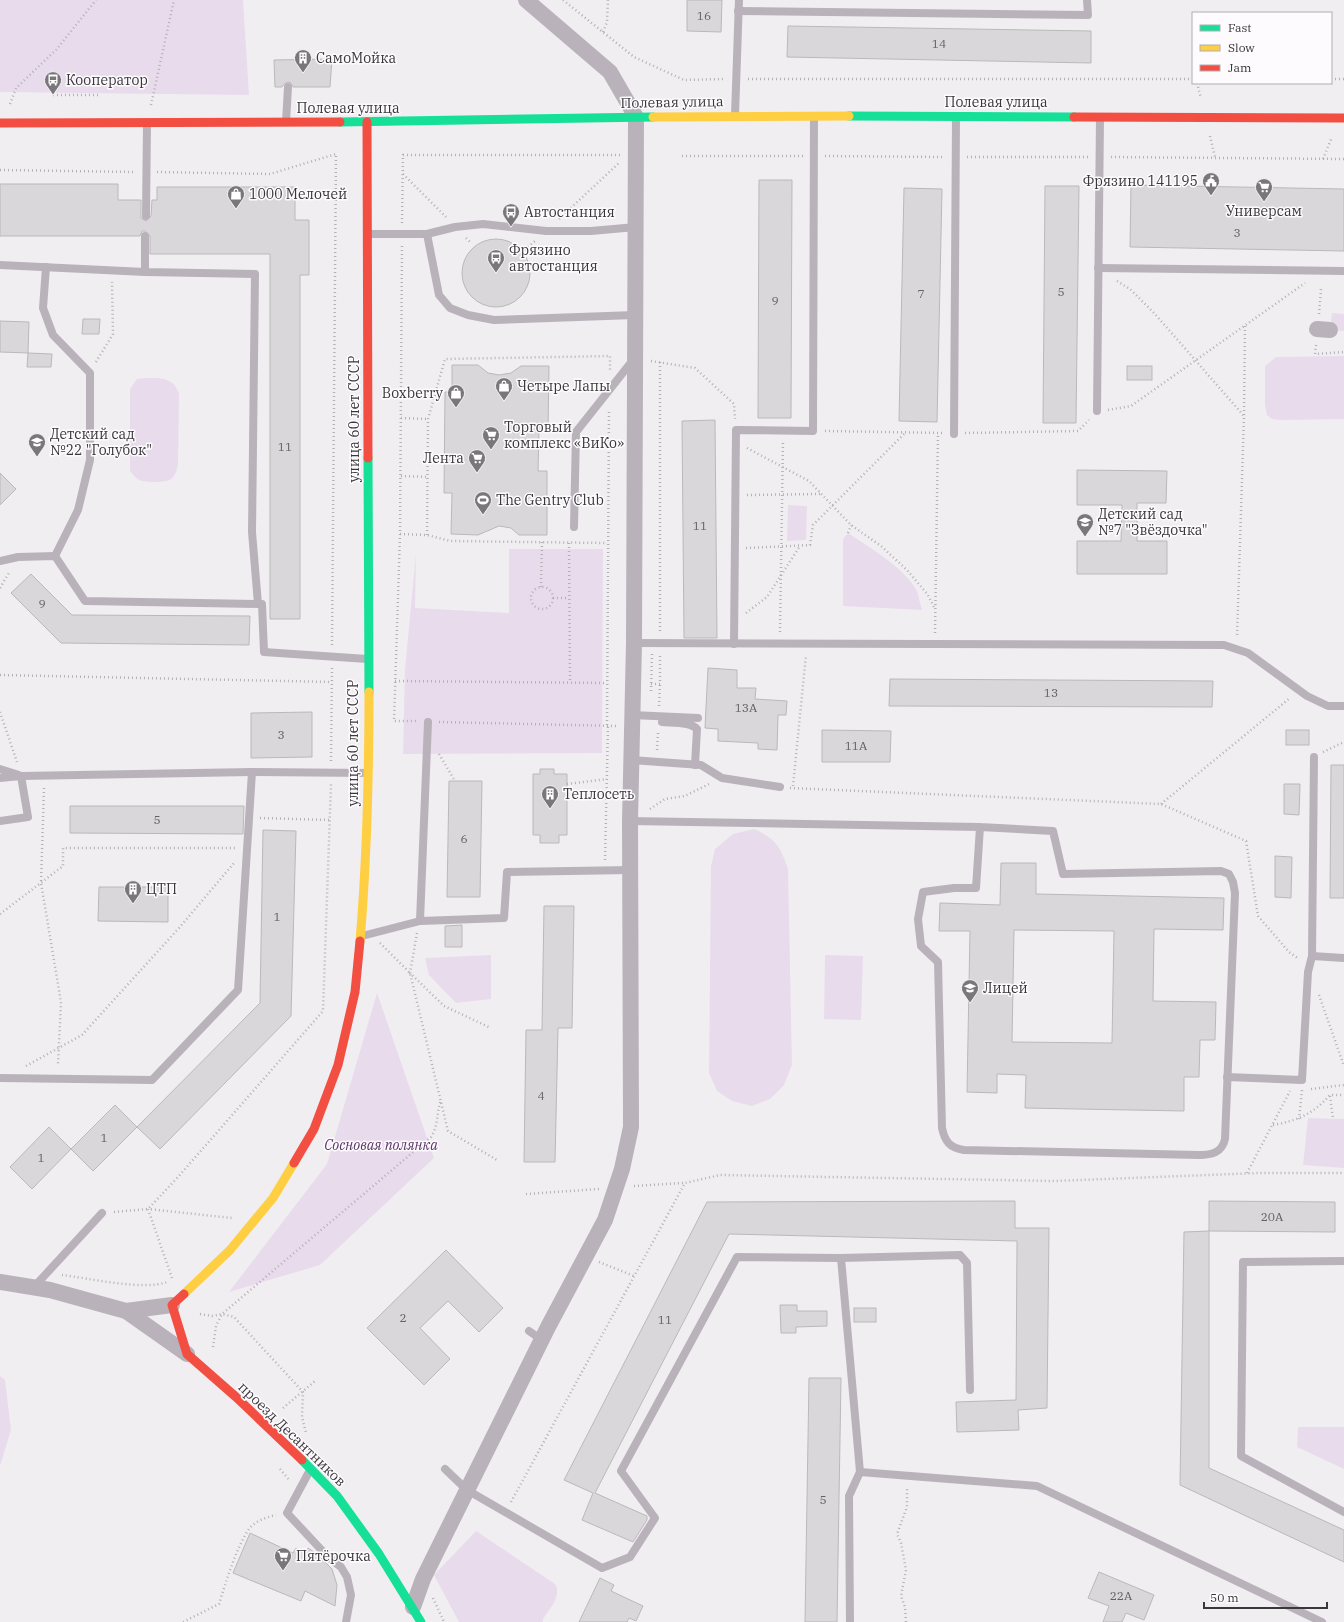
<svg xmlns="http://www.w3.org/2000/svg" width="1344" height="1622" font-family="'IBM Plex Serif',serif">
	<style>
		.green { fill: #e8dcec }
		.building { fill: #d9d7da; stroke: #bbb8bb; fill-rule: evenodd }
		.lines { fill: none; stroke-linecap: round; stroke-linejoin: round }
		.path { stroke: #b5afb7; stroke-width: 2.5; stroke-dasharray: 1 3; stroke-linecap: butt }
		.lane { stroke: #b9b2bb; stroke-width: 8 }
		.street { stroke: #b9b2bb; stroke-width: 16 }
		.fast { stroke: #16e098; stroke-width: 9 }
		.slow { stroke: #ffcf43; stroke-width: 9 }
		.jam { stroke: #f24e42; stroke-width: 9 }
		.labels { text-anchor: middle; stroke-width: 3; stroke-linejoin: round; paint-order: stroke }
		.number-label { font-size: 12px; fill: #636164 }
		.poi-label { font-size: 14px; fill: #39373a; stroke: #fefbff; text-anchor: start }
		.street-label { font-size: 14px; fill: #39373a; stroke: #fefbff }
		.park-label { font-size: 14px; font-style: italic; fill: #5b3468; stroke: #fefbff }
	</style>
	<rect width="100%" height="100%" fill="#f1eef2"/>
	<g class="green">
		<path d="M0,0H243L249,95L0,92Z"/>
		<path d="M1332,313L1344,314V331L1330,330Z"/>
		<path d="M1344,356V419L1281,420L1272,419L1267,415L1265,405V366L1276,357Z"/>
		<path d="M145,378C160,378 174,377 179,394L178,464C177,470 176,475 171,479C165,483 146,483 139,480C135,478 133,474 130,471V389L137,379Z"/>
		<path d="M788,505L807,506L806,540L787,541Z"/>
		<path d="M848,533C869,547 906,569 917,591C919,597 920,604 922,610L843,606V539Z"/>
		<path d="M509,549H603L602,753L403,754L405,669L416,554L415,608L509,613Z"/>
		<path d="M754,829C776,839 780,846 788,869L792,1065L784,1085L770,1099L752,1106L732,1101L717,1091L709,1073L711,866L715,849L733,834Z"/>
		<path d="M491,955V999L456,1003L429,975L425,958Z"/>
		<path d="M825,955L863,956L861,1020L824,1019Z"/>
		<path d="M377,993L434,1158L320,1265L229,1292L327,1164Z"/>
		<path d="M1308,1118L1344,1119V1168L1303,1165Z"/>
		<path d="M0,1376L5,1380L11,1430L0,1466Z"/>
		<path d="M1298,1427H1344V1469L1297,1447Z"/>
		<path d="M476,1531L555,1584C562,1596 550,1608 543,1619V1622H459L434,1575Z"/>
	</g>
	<g class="building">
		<path d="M687,0H722L721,32L687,31Z"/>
		<path d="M788,26L1091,31V63L787,57Z"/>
		<path d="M332,59L330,87H293L291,83L288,82L284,84L282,87H275L274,60Z"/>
		<path d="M759,180H792L791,418H758Z"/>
		<path d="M0,184H118V200H141V218L146,221L151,216L152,200H157V187H295V220H309V275H300V619H270V254H150V236L145,231H142L140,236H0Z"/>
		<path d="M1131,185L1344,189V251L1130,247Z"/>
		<path d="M1045,186H1079L1076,423H1043Z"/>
		<path d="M904,188L942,189L937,422L899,421Z"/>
		<circle cx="496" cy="273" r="34"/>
		<path d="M83,319H100L99,334H82Z"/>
		<path d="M0,321L29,322L28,353L0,352Z"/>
		<path d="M28,353L52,354L51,367H27Z"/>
		<path d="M452,365H478L488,373L499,375L511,373L521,366H549L548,429H539L538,471H547V535H519L511,528L499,526L478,535L451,534L452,493H444L445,392H452Z"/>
		<rect x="1127" y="366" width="25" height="14"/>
		<path d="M715,420L717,638H684L682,421Z"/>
		<path d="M1077,470L1167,471L1166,503H1137V541H1167V574H1077V541H1121L1122,505H1077Z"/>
		<path d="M0,473L16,489L0,505Z"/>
		<path d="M31,574L72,615L250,616L249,645L61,643L11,593Z"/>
		<path d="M708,668L737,670V688H756L755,699L787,701L786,715H778L777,750L758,749V743L718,741V729L705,728Z"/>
		<path d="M890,679L1213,681L1212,707L889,706Z"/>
		<path d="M312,712V757L251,758V713Z"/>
		<path d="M822,730L891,731L890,762H822Z"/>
		<rect x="1286" y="730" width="23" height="15"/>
		<path d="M1331,765H1344V898H1330Z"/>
		<path d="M540,769H554V774H567V835H559V843H540V835H533V774H540Z"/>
		<path d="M449,781H482L480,897H447Z"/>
		<path d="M1284,784H1300L1299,815L1284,814Z"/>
		<path d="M70,806H244L243,834L70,833Z"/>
		<path d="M263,830L296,831L291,1016L160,1149L137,1127L260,1003Z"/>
		<path d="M1275,856L1292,857L1291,898L1275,897Z"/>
		<path d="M1001,863H1036V894L1224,898L1223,930L1154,929L1153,1001L1216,1002L1215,1040H1200L1199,1077H1184V1111L1025,1108L1026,1075L997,1074V1093L967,1092L970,931H939L940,903L1000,905ZM1014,930L1114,931L1112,1043L1012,1042Z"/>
		<path d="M99,887H168V922L98,921Z"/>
		<path d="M544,906H574L572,1028H558L555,1162H524L526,1030H542Z"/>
		<path d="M462,925V947H445V926Z"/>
		<path d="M115,1105L137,1127L93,1171L71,1149Z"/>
		<path d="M49,1127L71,1149L32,1189L10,1167Z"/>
		<path d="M1015,1201V1228H1049L1047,1408L1018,1410L1019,1430L957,1432L956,1402L1016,1400L1017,1241L729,1234L595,1493L647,1516V1520L633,1542L582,1520L593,1493L564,1480L707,1202Z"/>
		<path d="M1209,1201L1335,1202V1232L1209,1231Z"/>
		<path d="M1209,1231V1468L1344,1530V1562L1180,1485L1184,1232Z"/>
		<path d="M446,1250L503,1308L479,1332L448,1301L420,1328L450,1359L424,1385L367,1328Z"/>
		<path d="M780,1305H797V1311H827V1326L796,1327V1333H781Z"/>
		<rect x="854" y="1308" width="22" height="14"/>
		<path d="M809,1378H841L837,1622H805Z"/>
		<path d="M250,1533L293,1553L296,1548L305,1554L308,1548L317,1554L332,1569L337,1585L335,1606L305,1591L301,1601L233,1573Z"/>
		<path d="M1099,1572L1154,1595L1144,1620L1126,1613L1122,1622H1103L1109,1606L1088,1598Z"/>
		<path d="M600,1578L614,1585L611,1591L643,1606L636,1621L629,1618L627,1622H579Z"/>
	</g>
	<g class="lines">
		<g class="path">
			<path d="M563,0L634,57L684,80L725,79"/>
			<path d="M603,32L607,22L608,0"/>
			<path d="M748,79H1193"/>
			<path d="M1331,79H1344"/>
			<path d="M1197,83L1201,98"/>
			<path d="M53,95H99"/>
			<path d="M10,104L16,88L56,50L96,0"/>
			<path d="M151,105L174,0"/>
			<path d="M1210,136L1215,157"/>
			<path d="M682,156H804"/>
			<path d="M825,156L944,157"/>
			<path d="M967,157H1088"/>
			<path d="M1111,157L1344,159"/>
			<path d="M1323,159L1332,137"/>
			<path d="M0,170L134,172"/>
			<path d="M157,172L270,174L336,154L332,645"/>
			<path d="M403,174L446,217"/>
			<path d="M559,219L620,162"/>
			<path d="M402,223L403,155H620"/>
			<path d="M466,238L471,243"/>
			<path d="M402,246L400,534L394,721H416"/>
			<path d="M525,250L535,241"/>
			<path d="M1117,281L1130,289L1155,314L1244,416L1237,637"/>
			<path d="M1319,314L1321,289"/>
			<path d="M1316,345L1315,354L1344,352"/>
			<path d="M651,361L695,368L734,404L735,419"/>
			<path d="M96,362L113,334L112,282"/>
			<path d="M660,362V632"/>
			<path d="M1108,410L1131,406L1305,283"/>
			<path d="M1244,415L1245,326"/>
			<path d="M401,418L428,419"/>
			<path d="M825,431L944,433"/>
			<path d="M965,433L1078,431L1089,420"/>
			<path d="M747,448L809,481L851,525L881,546L907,570L928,595L935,609"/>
			<path d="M401,476L429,477"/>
			<path d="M747,495L820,494"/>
			<path d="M848,533L851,525"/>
			<path d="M400,534L427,535L450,541L607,543"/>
			<path d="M427,535L428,419L445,359L610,356V370"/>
			<path d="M569,543L570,683"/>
			<path d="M746,548L810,545L813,525L905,433"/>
			<path d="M541,587L542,542"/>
			<circle cx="542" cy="598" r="11"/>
			<path d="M0,588L10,571"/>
			<path d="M553,598H569"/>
			<path d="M746,613L767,597L800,546"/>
			<path d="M780,632L783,441"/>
			<path d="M935,633L938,433"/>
			<path d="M0,675L332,682"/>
			<path d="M395,681L607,683"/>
			<path d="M651,684H660V655"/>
			<path d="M651,691L652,654"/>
			<path d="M659,706L660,684"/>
			<path d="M0,712L17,762"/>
			<path d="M439,722L617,726"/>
			<path d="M607,725L609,411"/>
			<path d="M657,750L658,733"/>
			<path d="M1323,752L1344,742"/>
			<path d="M439,754L455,781"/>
			<path d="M331,761L332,668"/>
			<path d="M567,784L607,779"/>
			<path d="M793,786L806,655"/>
			<path d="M44,788L41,883L61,1002L58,1064"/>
			<path d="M790,788L1161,804L1246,841L1258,916L1289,952L1299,959"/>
			<path d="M1161,804L1290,698"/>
			<path d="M650,809L665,799L685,796L709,784"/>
			<path d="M260,818L330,820"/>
			<path d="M605,860L608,727"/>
			<path d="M0,914L63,866V848H236"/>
			<path d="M417,933L410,973L444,1006L491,1028"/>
			<path d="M380,943L410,973L448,1131L497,1160"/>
			<path d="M1319,995L1344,1066"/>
			<path d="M26,1066L82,1035L179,928L234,863"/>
			<path d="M1311,1089L1344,1085"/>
			<path d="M1330,1096L1333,1119"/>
			<path d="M1299,1119L1302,1090"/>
			<path d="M1273,1125C1297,1121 1313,1114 1330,1095H1344"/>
			<path d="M1247,1173L1290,1091"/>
			<path d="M634,1186L684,1183"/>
			<path d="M526,1194L599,1189"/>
			<path d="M114,1212L148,1209L178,1177L323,1011L331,784"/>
			<path d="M599,1262L634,1276"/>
			<path d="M62,1275C88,1278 144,1291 167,1282"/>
			<path d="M172,1278L148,1209L232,1218"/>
			<path d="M200,1314L212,1316L222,1314L234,1317L303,1392L302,1417L306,1433"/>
			<path d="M213,1347L216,1326L222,1314L431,1137C439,1125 436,1113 441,1100"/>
			<path d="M283,1408L315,1381"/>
			<path d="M280,1469L290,1481"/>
			<path d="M511,1502L685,1183L720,1175L1055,1181L1258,1173H1344"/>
			<path d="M433,1598L444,1622"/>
			<path d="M183,1622L219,1604C226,1582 236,1548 249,1529C255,1521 267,1517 276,1515"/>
			<path d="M906,1622L905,1607L901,1596L906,1570L901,1543L897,1534L907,1507V1487"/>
		</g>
		<g class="lane">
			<path d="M738,11L1088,15L1087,0"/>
			<path d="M735,115L739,0"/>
			<path d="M286,122L288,87"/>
			<path d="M146,216L147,123"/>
			<path d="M369,234H427L455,227L483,224L546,231H591L636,227"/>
			<path d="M427,234L439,295L450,308L468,315L494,320L635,315"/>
			<path d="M0,265L145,272L255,274L252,532L258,604"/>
			<path d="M46,267L43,308L53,335L90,373V460L78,510L55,556"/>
			<path d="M1098,268L1344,271"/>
			<path d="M145,272V236"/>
			<path d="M1097,411L1100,117"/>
			<path d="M954,434L956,117"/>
			<path d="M574,527L576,432L633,360"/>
			<path d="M0,561L18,557L55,556L85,601L262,604L264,652L367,659"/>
			<path d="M634,643L1224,645L1248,653L1307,696L1328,706H1344"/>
			<path d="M734,644L736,430L813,431L814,117"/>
			<path d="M632,715L698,718"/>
			<path d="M662,722C671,723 690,721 697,729L695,765"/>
			<path d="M1314,757L1312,956L1344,958"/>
			<path d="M631,760L701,765L722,778L780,787"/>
			<path d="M0,769L19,775"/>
			<path d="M0,778L21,776L252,772L368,773"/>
			<path d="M0,821L28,817L21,776"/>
			<path d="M630,821L980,827L1053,831L1063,874L1221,871L1229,874L1233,882L1235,893L1225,1139C1222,1153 1211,1155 1199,1155L964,1150C950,1148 945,1142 942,1128L938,962L921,946L918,919L923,892L954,888H976L980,827"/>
			<path d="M420,921L428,722"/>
			<path d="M362,936L420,921L504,918L507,872L631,870"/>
			<path d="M1227,1077L1302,1080L1308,972L1312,956"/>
			<path d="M0,1078L152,1080L238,990L252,772"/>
			<path d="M841,1258L860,1472"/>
			<path d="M1344,1261L1243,1262L1241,1456L1344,1512"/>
			<path d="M34,1287L102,1213"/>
			<path d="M529,1331L542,1340"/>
			<path d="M445,1469L467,1490L602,1568L630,1557L655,1518L621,1471L737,1257L841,1258L960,1255L967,1263L970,1390"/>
			<path d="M310,1470L287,1513L328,1557L341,1567L347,1577L351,1595L346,1622"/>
			<path d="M850,1622L849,1496L860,1472L1037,1486L1322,1622"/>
		</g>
		<g class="street">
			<path d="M1317,329L1330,330"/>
			<path d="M0,1282L50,1290L126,1311L187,1354"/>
			<path d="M126,1311L172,1305"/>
			<path d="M413,1607L423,1579L548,1327L605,1220L622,1169L631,1127L630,821L634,643L636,117L610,72L526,0"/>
		</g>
		<g class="fast">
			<path d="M849,116L1074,117"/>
			<path d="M340,122L653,117"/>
			<path d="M368,458L369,692"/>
			<path d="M302,1460L337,1496L379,1554L421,1622"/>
		</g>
		<g class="slow">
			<path d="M653,117L849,116"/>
			<path d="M360,941C367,858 369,775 369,692"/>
			<path d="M184,1294L230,1250L273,1198L294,1163"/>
		</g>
		<g class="jam">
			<path d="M1074,117L1344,118"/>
			<path d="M367,122L368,458"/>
			<path d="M0,123L340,122"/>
			<path d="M294,1163L314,1129L338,1065L355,992L360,941"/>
			<path d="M184,1294L172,1305L187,1354L236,1397L302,1460"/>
		</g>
	</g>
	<defs>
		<g id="building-pin" transform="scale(0.9)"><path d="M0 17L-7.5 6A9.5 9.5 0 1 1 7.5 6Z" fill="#79777a" stroke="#fefbff"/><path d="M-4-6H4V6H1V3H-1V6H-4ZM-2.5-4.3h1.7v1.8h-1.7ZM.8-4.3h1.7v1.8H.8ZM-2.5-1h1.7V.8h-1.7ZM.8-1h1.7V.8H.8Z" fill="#fff"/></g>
		<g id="bus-pin" transform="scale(0.9)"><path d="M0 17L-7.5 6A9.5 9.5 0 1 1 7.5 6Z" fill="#79777a" stroke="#fefbff"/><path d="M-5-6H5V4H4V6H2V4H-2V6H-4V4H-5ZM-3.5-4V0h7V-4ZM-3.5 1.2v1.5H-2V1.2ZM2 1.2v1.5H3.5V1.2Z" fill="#fff"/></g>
		<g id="civic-pin" transform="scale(0.9)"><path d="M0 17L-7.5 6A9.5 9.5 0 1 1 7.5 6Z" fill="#79777a" stroke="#fefbff"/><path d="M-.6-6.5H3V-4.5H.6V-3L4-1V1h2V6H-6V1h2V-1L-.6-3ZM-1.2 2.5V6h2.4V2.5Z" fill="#fff"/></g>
		<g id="supermarket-pin" transform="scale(0.9)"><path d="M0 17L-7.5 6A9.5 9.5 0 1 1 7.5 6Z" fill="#79777a" stroke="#fefbff"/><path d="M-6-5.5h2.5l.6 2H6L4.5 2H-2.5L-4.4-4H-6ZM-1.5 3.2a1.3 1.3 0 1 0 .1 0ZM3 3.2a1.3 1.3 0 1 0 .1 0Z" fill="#fff"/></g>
		<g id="shop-pin" transform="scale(0.9)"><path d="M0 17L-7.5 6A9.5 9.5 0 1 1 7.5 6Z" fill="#79777a" stroke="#fefbff"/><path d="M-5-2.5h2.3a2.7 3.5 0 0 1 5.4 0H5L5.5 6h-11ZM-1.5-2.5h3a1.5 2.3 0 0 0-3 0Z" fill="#fff"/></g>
		<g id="school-pin" transform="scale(0.9)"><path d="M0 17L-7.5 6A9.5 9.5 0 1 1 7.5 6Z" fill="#79777a" stroke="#fefbff"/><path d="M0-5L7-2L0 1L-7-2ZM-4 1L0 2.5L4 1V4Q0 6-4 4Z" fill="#fff"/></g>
		<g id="stadium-pin" transform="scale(0.9)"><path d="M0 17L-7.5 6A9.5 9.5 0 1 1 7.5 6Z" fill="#79777a" stroke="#fefbff"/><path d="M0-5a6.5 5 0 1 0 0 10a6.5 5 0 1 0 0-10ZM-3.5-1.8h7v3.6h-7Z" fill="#fff"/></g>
	</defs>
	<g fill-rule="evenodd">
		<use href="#building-pin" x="303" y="58"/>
		<use href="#bus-pin" x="53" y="80"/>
		<use href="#civic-pin" x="1211" y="181"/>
		<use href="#supermarket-pin" x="1264" y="187"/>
		<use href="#shop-pin" x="236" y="194"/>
		<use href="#bus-pin" x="511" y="212"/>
		<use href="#bus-pin" x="496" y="258"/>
		<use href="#shop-pin" x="504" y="386"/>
		<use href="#shop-pin" x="456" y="393"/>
		<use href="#supermarket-pin" x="491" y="435"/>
		<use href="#school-pin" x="37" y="442"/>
		<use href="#supermarket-pin" x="477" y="458"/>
		<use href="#stadium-pin" x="483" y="500"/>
		<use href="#school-pin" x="1085" y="522"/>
		<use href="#building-pin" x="550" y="794"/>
		<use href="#building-pin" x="133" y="889"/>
		<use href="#school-pin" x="970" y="988"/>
		<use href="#supermarket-pin" x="283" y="1556"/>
	</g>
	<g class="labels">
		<g class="number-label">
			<text x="704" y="20">16</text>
			<text x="939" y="48">14</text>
			<text x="1237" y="237">3</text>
			<text x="1061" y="296">5</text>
			<text x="921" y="298">7</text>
			<text x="775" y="305">9</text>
			<text x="285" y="451">11</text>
			<text x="700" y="530">11</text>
			<text x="42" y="608">9</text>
			<text x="1051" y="697">13</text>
			<text x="746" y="712">13А</text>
			<text x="281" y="739">3</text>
			<text x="856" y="750">11А</text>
			<text x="157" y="824">5</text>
			<text x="464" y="843">6</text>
			<text x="277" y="921">1</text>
			<text x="541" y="1100">4</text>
			<text x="104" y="1142">1</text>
			<text x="41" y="1162">1</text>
			<text x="1272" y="1221">20А</text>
			<text x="403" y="1322">2</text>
			<text x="665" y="1324">11</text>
			<text x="823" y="1504">5</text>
			<text x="1121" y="1600">22А</text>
		</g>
		<g class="poi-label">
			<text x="316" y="63">СамоМойка</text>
			<text x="66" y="85">Кооператор</text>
			<text x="1198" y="186" text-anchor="end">Фрязино 141195</text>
			<text x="249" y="199">1000 Мелочей</text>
			<text x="1264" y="216" text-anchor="middle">Универсам</text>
			<text x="524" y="217">Автостанция</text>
			<text x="509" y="255">Фрязино<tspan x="509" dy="16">автостанция</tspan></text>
			<text x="517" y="391">Четыре Лапы</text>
			<text x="443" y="398" text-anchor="end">Boxberry</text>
			<text x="504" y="432">Торговый<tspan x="504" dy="16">комплекс «ВиКо»</tspan></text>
			<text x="50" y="439">Детский сад<tspan x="50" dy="16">№22 "Голубок"</tspan></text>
			<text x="464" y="463" text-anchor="end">Лента</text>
			<text x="496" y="505">The Gentry Club</text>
			<text x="1098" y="519">Детский сад<tspan x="1098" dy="16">№7 "Звёздочка"</tspan></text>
			<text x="563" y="799">Теплосеть</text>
			<text x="146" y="894">ЦТП</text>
			<text x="983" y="993">Лицей</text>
			<text x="296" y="1561">Пятёрочка</text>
		</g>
		<g class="street-label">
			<text transform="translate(672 102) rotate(-1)" y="5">Полевая улица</text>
			<text x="996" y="107">Полевая улица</text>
			<text x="348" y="113">Полевая улица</text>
			<text transform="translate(354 419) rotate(-90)" y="5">улица 60 лет СССР</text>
			<text transform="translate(353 743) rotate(-90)" y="5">улица 60 лет СССР</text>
			<text transform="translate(292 1434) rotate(44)" y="5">проезд Десантников</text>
		</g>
		<g class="park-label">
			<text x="381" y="1150">Сосновая полянка</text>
		</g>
	</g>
	<rect x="1192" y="12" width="140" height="72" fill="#fefbff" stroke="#afadb0"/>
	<rect x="1200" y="25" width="20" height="6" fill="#16e098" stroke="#afadb0"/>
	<text x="1228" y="32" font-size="12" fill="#39373a">Fast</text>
	<rect x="1200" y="45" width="20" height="6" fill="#ffcf43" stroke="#afadb0"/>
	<text x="1228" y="52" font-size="12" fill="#39373a">Slow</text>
	<rect x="1200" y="65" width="20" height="6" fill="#f24e42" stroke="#afadb0"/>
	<text x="1228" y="72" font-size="12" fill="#39373a">Jam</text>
	<path d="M1204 1602v6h123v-6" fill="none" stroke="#39373a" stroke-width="2"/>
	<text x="1210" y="1602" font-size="12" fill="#39373a" stroke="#fefbff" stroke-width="3" paint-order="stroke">50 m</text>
</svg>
